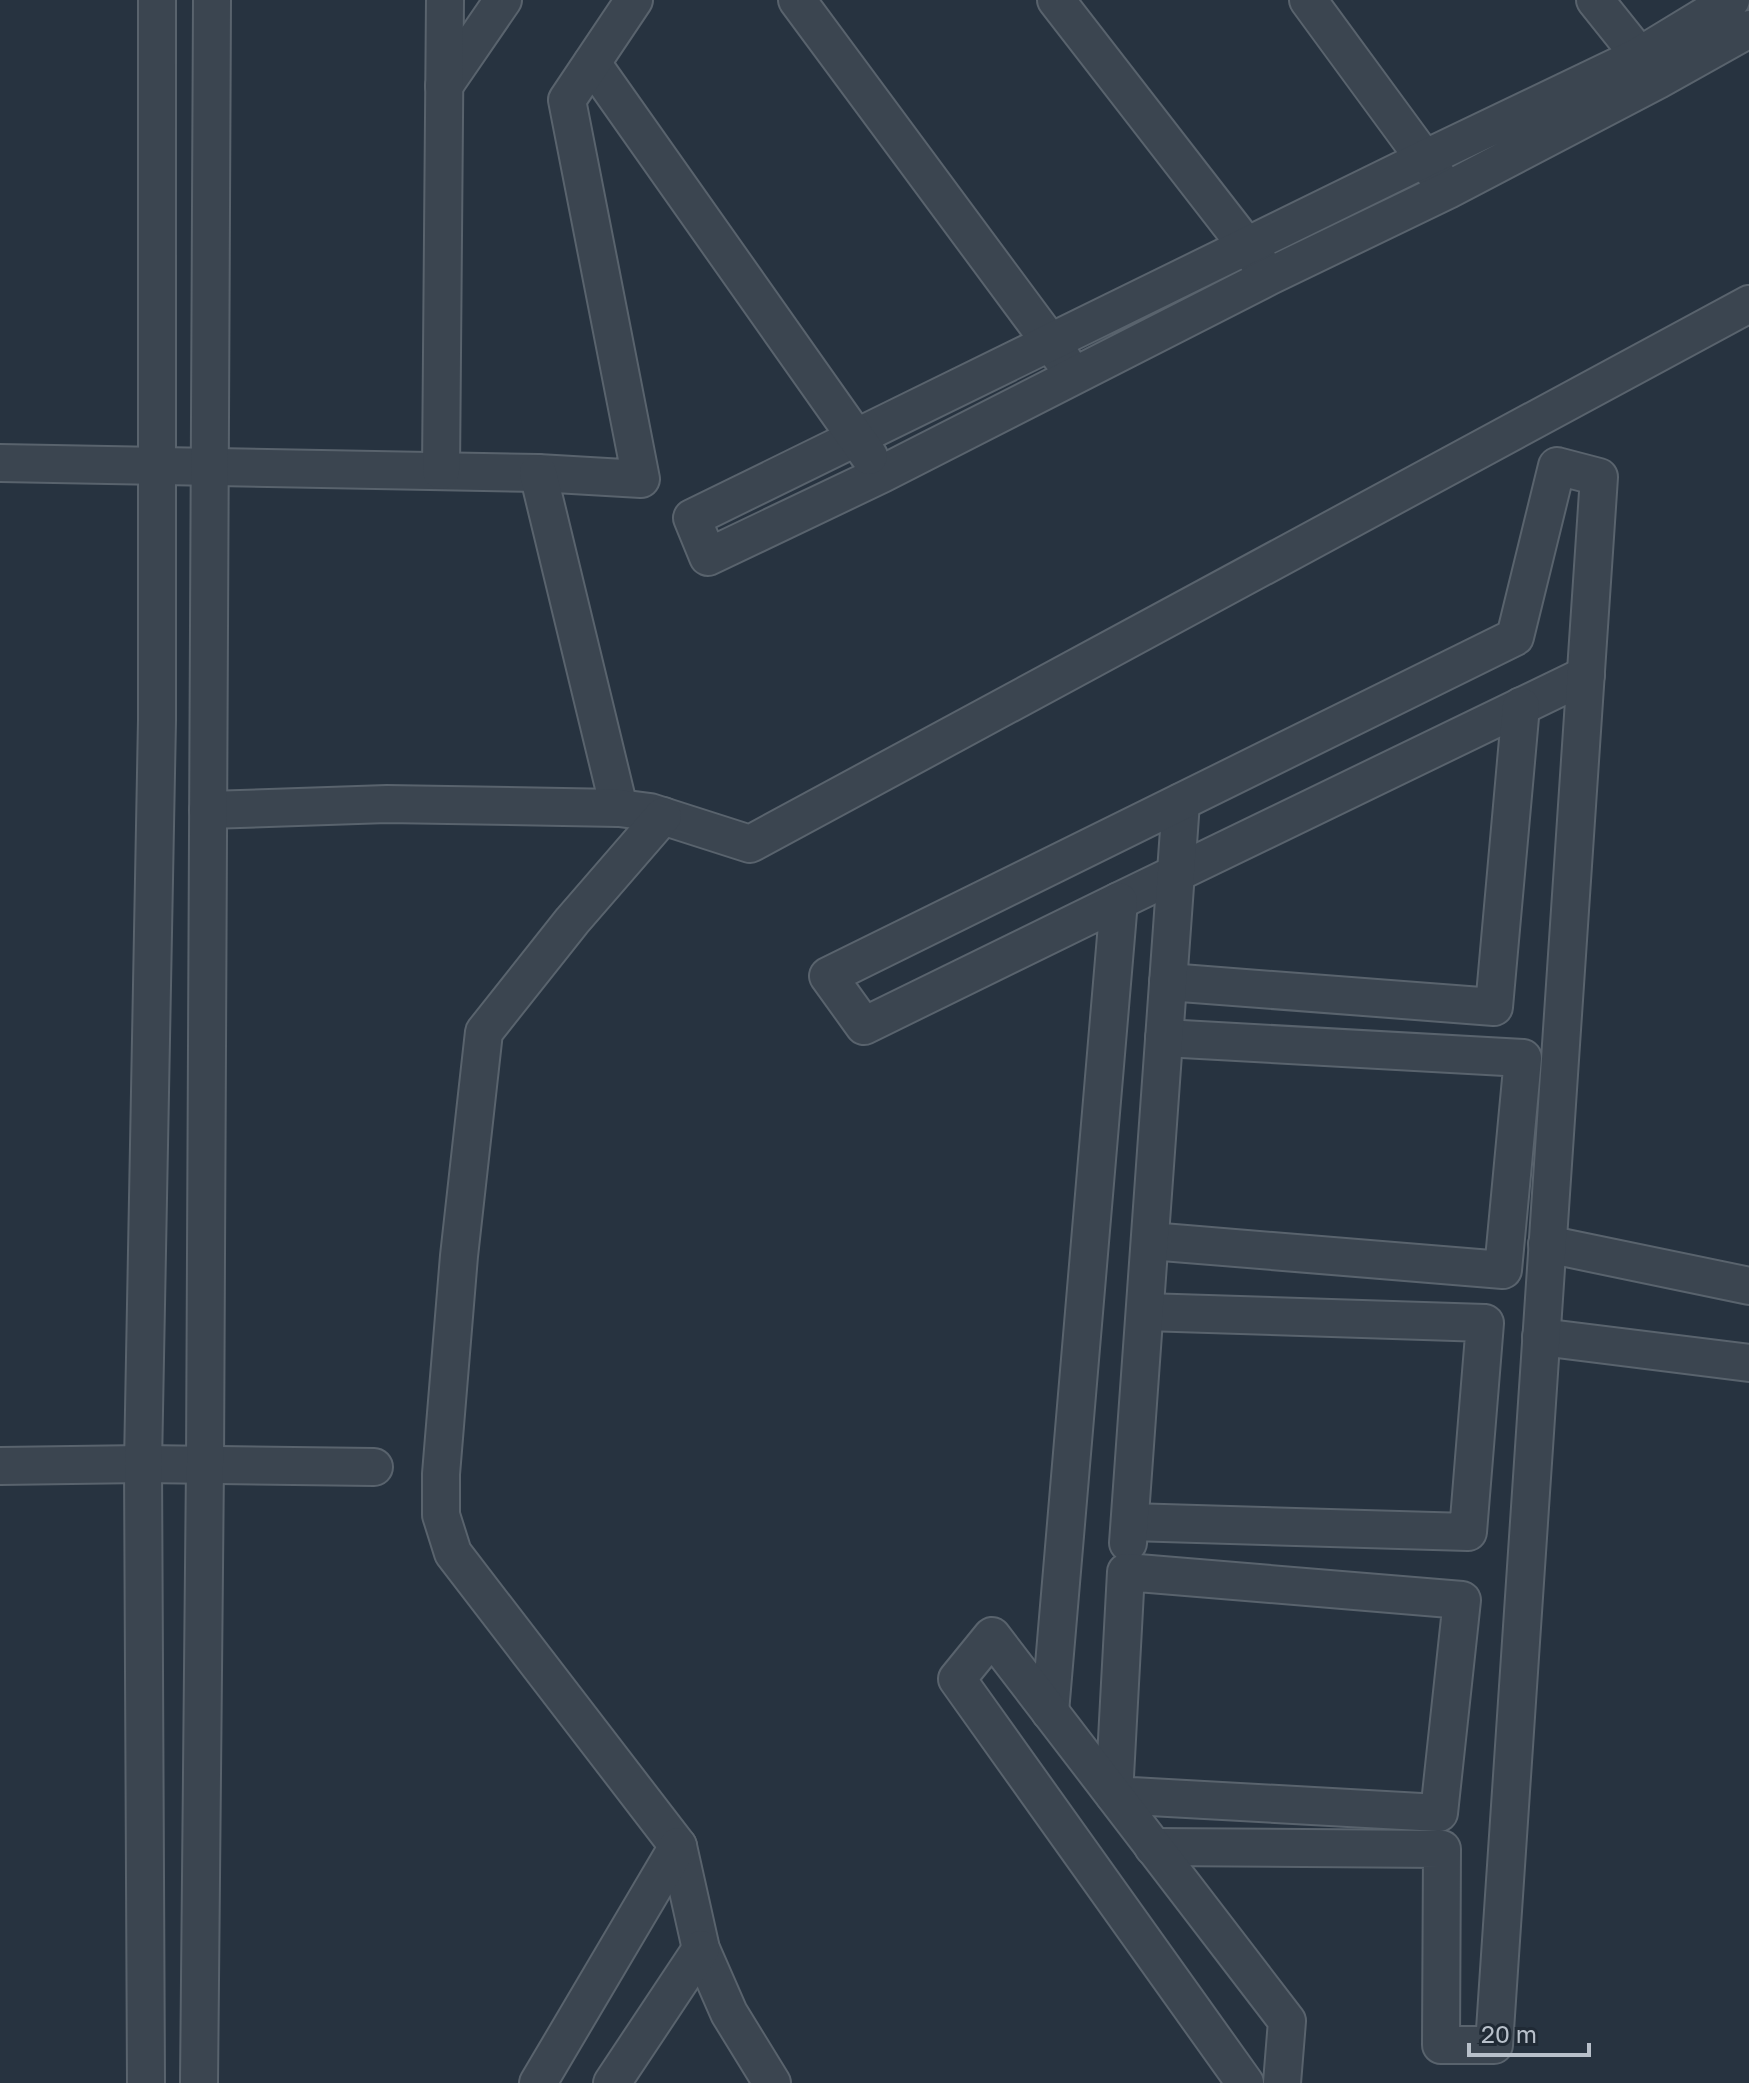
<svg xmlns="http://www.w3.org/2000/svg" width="1749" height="2083" font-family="'Golos Text',sans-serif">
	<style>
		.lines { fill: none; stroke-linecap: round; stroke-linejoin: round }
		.minor-casing { stroke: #59636d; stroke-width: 40 }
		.minor { stroke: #3b4550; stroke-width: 36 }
	</style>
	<rect width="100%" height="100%" fill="#273340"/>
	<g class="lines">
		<g class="minor-casing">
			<g id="minor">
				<path d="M797,0L1064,361"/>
				<path d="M1056,0L1259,262"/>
				<path d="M1308,0L1437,176"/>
				<path d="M1595,0L1655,75"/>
				<path d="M1731,0L1639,56L1424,159L692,518L708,557L882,474L1270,276L1448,190L1658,80L1749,29"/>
				<path d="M592,63L869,456"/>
				<path d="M444,86L503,0"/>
				<path d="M0,463L538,473L641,479L567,100L634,0"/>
				<path d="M441,471L445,0"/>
				<path d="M538,473L619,808"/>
				<path d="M208,810L387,804L619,808L650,812L750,844L1749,304"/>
				<path d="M663,816L572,921L484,1032L459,1256L441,1474V1515L453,1553L678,1846L701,1949L729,2013L772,2083"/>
				<path d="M1119,901L1586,675"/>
				<path d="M1168,982L1494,1007L1521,706"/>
				<path d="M1150,1241L1503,1270L1523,1058L1164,1038"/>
				<path d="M1547,1244L1749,1286"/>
				<path d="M1541,1337L1749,1363"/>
				<path d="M0,1466L143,1464L374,1467"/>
				<path d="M1130,1522L1468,1532L1485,1323L1145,1312"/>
				<path d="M1128,1543L1181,802"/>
				<path d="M1126,1572L1462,1600L1439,1813L1114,1795Z"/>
				<path d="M1050,1712L1119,901L864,1026L828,976L1515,637L1557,466L1599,477L1494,2045H1441L1442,1849L1153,1847"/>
				<path d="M146,2083L143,1464L157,720V0"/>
				<path d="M199,2083L205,1465L212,0"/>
				<path d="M538,2083L678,1846"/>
				<path d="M612,2083L701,1949"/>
				<path d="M1245,2083L957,1679L992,1636L1287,2021L1282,2083"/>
			</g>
		</g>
		<use href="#minor" class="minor"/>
	</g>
	<path d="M1469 2043v12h120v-12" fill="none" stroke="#b8c0ca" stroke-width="4"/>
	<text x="1481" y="2043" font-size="24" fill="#b8c0ca" stroke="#202a35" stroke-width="6" paint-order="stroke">20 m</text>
</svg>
